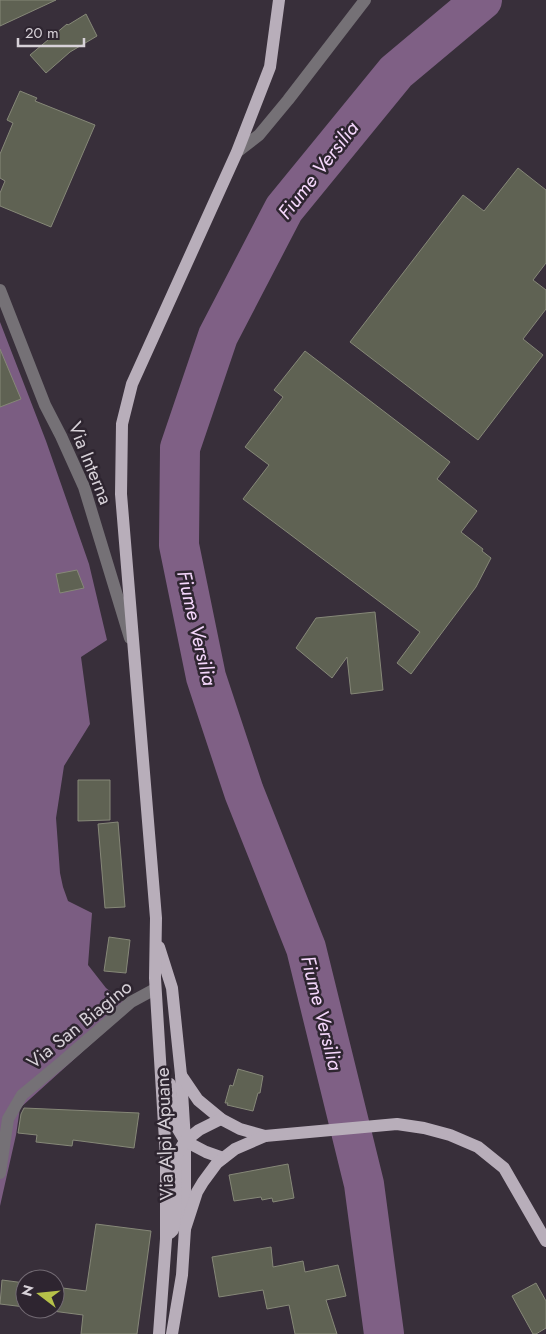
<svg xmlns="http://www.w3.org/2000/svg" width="546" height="1334" font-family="Jost,sans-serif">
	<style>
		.forest { fill: #7b5d82 }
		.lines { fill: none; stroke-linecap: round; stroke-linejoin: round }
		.river { stroke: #7f6085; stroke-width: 40 }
		.building { fill: #5f6253; stroke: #868878 }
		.minor { stroke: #757176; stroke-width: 12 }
		.major { stroke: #b8aeba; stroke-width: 12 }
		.labels { text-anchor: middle; stroke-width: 5; stroke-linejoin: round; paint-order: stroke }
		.street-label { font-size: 19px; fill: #d7d1d8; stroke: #2e2530 }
		.water-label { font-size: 20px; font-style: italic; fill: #f5d7fc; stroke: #2e2530 }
	</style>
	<rect width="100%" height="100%" fill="#382f3a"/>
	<path class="forest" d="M0,322L46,441L89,564L107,640L81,657L90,724L64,766L56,818L60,873L63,887L68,901L92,913L88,965L106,988L131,1008L20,1108L16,1135L0,1206Z"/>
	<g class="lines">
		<path class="river" d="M384,1334L364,1184L306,948L244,792L206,677L179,545L180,448L218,336L284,209L396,72L482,0"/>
	</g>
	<g class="building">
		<path d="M0,0H56L0,26Z"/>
		<path d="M86,14L97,36L70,52L46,73L30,55L67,24L68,25Z"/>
		<path d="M20,91L37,98L35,101L95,125L51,227L0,206V193L5,181L0,178V154L13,123L7,120Z"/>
		<path d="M518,168L546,190V263L533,280L546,290V309L523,339L543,355L478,440L350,342L463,195L484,211Z"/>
		<path d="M0,349L21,399L0,407Z"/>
		<path d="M305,351L450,462L437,479L477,511L461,532L483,549L482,551L491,558L476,587L411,674L397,663L420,632L243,499L269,465L245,447L283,397L274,390Z"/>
		<path d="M77,570L84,588L60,593L56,574Z"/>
		<path d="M375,612L383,690L351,694L347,657L332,678L296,648L316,618Z"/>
		<path d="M78,780H110V820L78,821Z"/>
		<path d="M118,822L125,907L105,908L98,824Z"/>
		<path d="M109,937L130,940L126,973L104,971Z"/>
		<path d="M238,1069L263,1076L260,1093H258L253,1111L227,1105L228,1103H225L230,1085L233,1086Z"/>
		<path d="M24,1108L139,1113L134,1148L73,1140L72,1146L36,1142L37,1135L18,1133L21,1114Z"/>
		<path d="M288,1164L294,1198L273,1202L272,1198L262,1200L261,1197L234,1201L229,1175Z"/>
		<path d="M96,1224L151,1231L137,1334H81L83,1315L37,1309H55V1287L86,1291Z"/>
		<path d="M271,1247L273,1267L303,1261L305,1272L338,1265L346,1296L326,1300L337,1334H295L289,1305L267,1309L263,1290L219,1297L212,1257Z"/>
		<path d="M2,1280L25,1283V1307L0,1304Z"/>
		<path d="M536,1283L546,1301V1328L536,1334H533L512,1296Z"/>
	</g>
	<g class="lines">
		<g class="minor">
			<path d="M237,152L259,135L288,100L365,0"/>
			<path d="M0,290L45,405L61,436L84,487L130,638"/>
			<path d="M0,1173L8,1119L22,1095L63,1061L131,1002L155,989"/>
		</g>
		<g class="major">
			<path d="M159,947L172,988L181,1075L185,1141V1229L182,1275L172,1334"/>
			<path d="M181,1075L198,1100L221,1119L240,1129L265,1136"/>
			<path d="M170,1084L173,1121L185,1141L206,1152L223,1158"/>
			<path d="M185,1229L197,1192L203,1182L217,1163L235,1149L265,1136L397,1124L424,1128L450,1135L478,1147L504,1168L546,1241"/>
			<path d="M170,1233L173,1230L176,1208L175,1158L185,1141L199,1130L221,1119"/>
			<path d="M159,1334L166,1239V1157L155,978L156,918L121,494L122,424L132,384L237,152L270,67L279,0"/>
		</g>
	</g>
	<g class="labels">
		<g class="street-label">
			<text transform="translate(91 463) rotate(68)" y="7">Via Interna</text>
			<text transform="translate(79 1024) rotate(-39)" y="7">Via San Biagino</text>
			<text transform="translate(164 1134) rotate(-92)" y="7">Via Alpi Apuane</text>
		</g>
		<g class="water-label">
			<text transform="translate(318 170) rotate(-52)" y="7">Fiume Versilia</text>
			<text transform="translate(197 628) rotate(77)" y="7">Fiume Versilia</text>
			<text transform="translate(322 1013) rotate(76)" y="7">Fiume Versilia</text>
		</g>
	</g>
	<g transform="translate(40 1294) rotate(286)"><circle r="24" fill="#2e2530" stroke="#726a73"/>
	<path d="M0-4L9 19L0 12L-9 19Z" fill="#b6c149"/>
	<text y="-8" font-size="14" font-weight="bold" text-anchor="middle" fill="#d7d1d8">N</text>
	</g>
	<path d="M18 38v8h66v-8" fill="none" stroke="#d7d1d8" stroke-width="2.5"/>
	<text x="25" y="38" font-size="15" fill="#d7d1d8" stroke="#2e2530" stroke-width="4" paint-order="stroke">20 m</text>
</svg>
